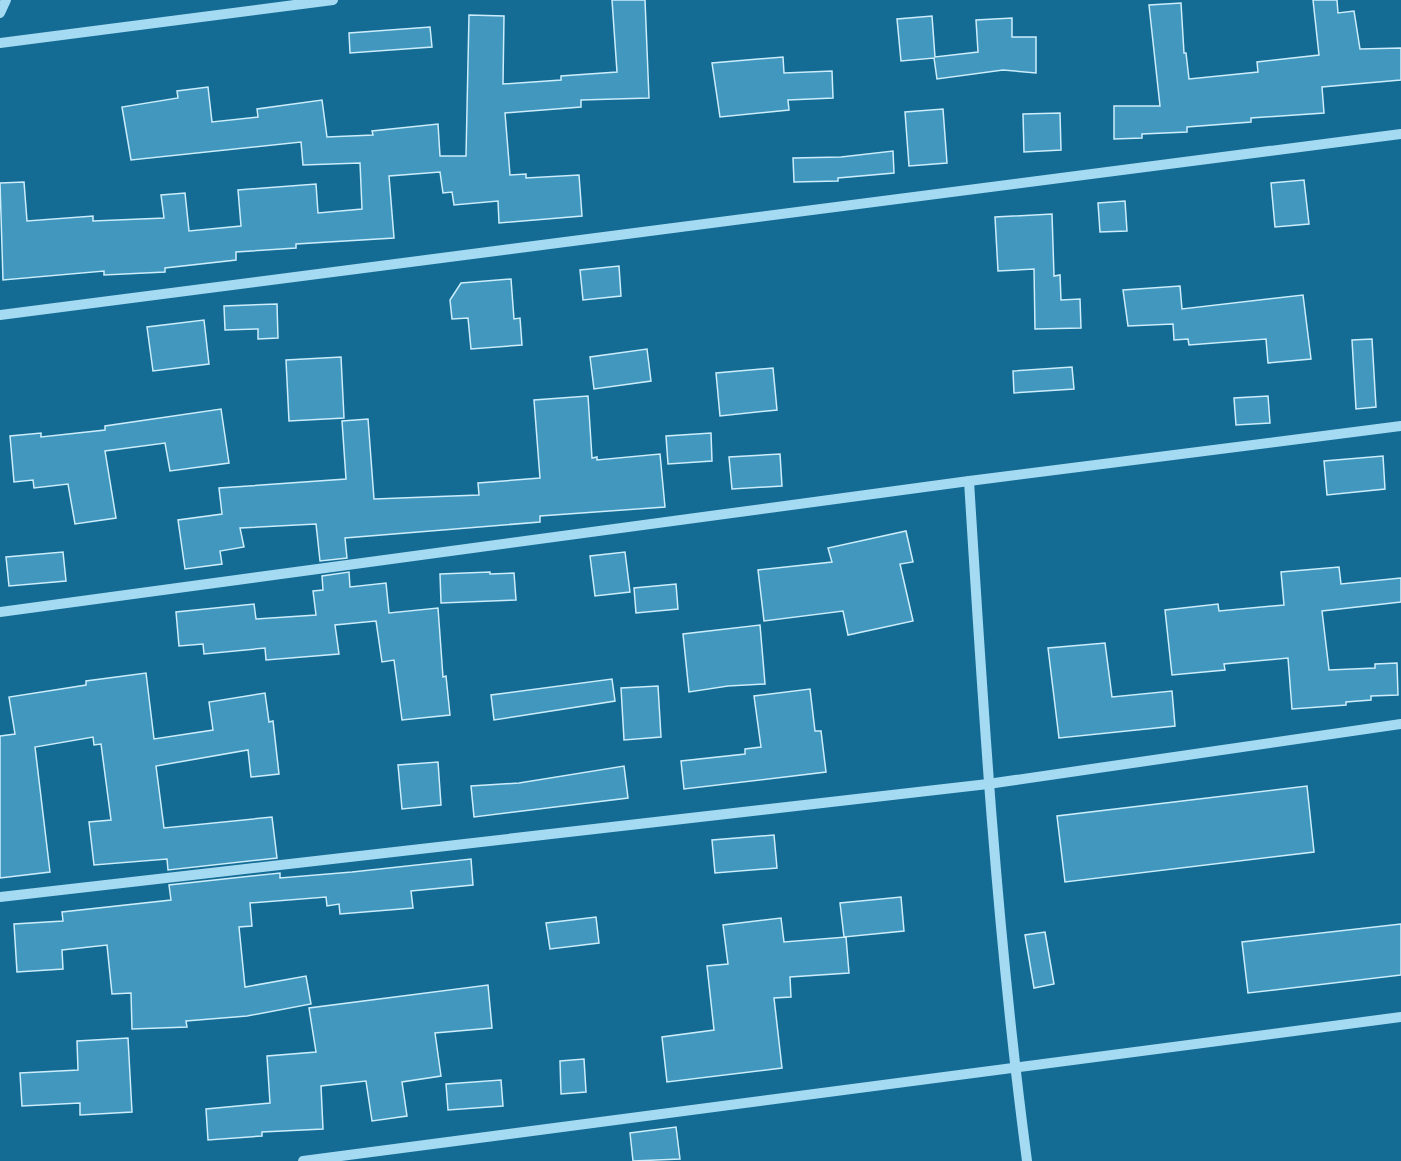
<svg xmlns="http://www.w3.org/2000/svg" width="1401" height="1161" font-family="Mulish,sans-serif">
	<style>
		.building { fill: #4297be; stroke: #cbedfc; stroke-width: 1.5 }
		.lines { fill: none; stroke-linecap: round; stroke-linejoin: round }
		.minor { stroke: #a4daf2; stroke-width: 10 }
	</style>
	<rect width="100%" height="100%" fill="#146b94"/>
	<g class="building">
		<path d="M612,0H645L649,98L581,100V107L505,113L510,175L526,174V178L579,175L582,216L499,223L498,201L454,205L452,192L443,193L440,172L389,176L394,238L296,244V248L236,252V260L165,268V272L104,275V271L3,280L0,183L24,182L27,221L93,216V221L164,218L161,195L185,193L189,231L241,226L238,190L316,184L318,213L362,209L360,163L303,165L301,142L131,160L122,107L178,98L177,91L208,87L212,122L258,117L257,109L322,100L327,137L373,135L372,131L438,124L440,156H466L469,15L504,16L503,84L561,80V76L617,72Z"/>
		<path d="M1313,0H1337L1338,13L1354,11L1360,49L1401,48V80L1322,87L1324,113L1251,118V122L1187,127V132L1142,134V138L1114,139V106H1160L1149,5L1181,3L1184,53H1186L1189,79L1258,72L1257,62L1319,55Z"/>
		<path d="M932,16L935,57L978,52L976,20L1012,18V37H1036V73L1003,70L937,79L934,58L901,61L897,19Z"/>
		<path d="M430,27L432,47L350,53L349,33Z"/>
		<path d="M783,57L784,73L832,71L833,98L788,100L789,110L720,117L712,63Z"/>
		<path d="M943,109L947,163L909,166L905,112Z"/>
		<path d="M1060,113L1061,150L1024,152L1023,114Z"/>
		<path d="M893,151L894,173L838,178V181L794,182L793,158L841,157Z"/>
		<path d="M1304,180L1309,224L1275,227L1271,183Z"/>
		<path d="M1125,201L1127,231L1100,232L1098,203Z"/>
		<path d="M1052,214L1054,276L1060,275L1061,300L1080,299L1081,328L1035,329L1034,269L998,271L995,217Z"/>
		<path d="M619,266L621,296L583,300L580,270Z"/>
		<path d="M511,279L514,319L520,318L522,345L471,349L468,318L452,319L450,300L461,283Z"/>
		<path d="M1180,286L1182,309L1303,295L1311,359L1268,363L1266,339L1189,345L1188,339L1174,340L1173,324L1128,326L1123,290Z"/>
		<path d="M277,304L278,338L258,339V329L225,330L224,306Z"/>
		<path d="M204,320L209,364L153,371L147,327Z"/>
		<path d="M1372,339L1376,407L1356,409L1352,340Z"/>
		<path d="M647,349L651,381L594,389L590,357Z"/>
		<path d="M341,357L344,418L289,421L286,360Z"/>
		<path d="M1072,367L1074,389L1014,393L1013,371Z"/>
		<path d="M773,368L777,410L720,416L716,373Z"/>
		<path d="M588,396L592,458L597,457V460L660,454L665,507L540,516V522L345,538L347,558L320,561L316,524L240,528L244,547L220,551L222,564L185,569L178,520L222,514L219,488L346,479L342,421L368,419L374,499L479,495L478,483L540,478L534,400Z"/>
		<path d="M1268,396L1270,423L1236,425L1234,398Z"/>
		<path d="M221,409L229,463L170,471L165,443L105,451L116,518L75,524L68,484L34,488L33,480L14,482L10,436L41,433V437L105,430V426Z"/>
		<path d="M711,433L712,461L668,464L666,436Z"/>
		<path d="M780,454L782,486L732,489L729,457Z"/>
		<path d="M1383,456L1385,489L1327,495L1324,461Z"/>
		<path d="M906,531L913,562L900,564L913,621L848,635L843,611L764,621L758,570L832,562L828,548Z"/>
		<path d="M63,552L66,581L9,586L6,557Z"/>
		<path d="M625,552L630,592L595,596L590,556Z"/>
		<path d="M1339,567L1341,584L1401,578V602L1322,611L1329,670L1375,668V664L1397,663L1398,695L1371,696V700L1346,702V705L1292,709L1288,658L1224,664L1225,670L1172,675L1165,610L1218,604L1219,611L1284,605L1281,572Z"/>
		<path d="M349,572L350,587L386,583L389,613L438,608L443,677L446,676L450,715L402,720L394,660L382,662L376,621L335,625L339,654L266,660L265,648L204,654L203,644L179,646L176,612L254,604L256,619L316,615L313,591L323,590L322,576Z"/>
		<path d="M490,572V574L514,573L516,600L441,603L440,574Z"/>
		<path d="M676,584L678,609L636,613L634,588Z"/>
		<path d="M760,625L765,684L728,686L689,692L683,634Z"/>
		<path d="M1105,643L1112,697L1172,691L1175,726L1059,738L1048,648Z"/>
		<path d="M146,673L154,739L213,730L209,702L265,693L269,722L273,721L279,774L251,777L248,750L156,766L164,828L272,817L277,858L168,870L167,859L94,865L89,822L111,820L101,744L94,745L93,737L35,747L50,872L0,878V736L15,734L9,697L86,685V681Z"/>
		<path d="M612,679L615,701L494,720L491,695Z"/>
		<path d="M658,686L661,737L624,740L621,688Z"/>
		<path d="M810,689L815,731H821L826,772L684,789L681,761L745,754V749L761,747L754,696Z"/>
		<path d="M438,762L441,805L402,809L398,765Z"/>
		<path d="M624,766L628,798L474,817L471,786L519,783Z"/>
		<path d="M1307,786L1314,852L1065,882L1057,816Z"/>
		<path d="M774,835L777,868L715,873L712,840Z"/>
		<path d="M471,859L473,885L411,891L413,908L340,914L339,904L327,906L326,897L250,903L252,926L239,927L245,987L306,976L311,1004L247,1016L186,1021L187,1027L132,1029L131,993L112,994L107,945L62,950L63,969L17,972L14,924L63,921L62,912L171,900L169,885L280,873V878L352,872Z"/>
		<path d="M901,897L904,931L844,937L840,903Z"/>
		<path d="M596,917L599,943L550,949L546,923Z"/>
		<path d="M781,918L784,942L846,937L849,973L790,977L791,997L774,998L782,1068L667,1082L662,1037L714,1030L707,966L728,964L723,925Z"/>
		<path d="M1401,924V975L1248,993L1242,942Z"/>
		<path d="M1045,932L1054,984L1034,988L1025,935Z"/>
		<path d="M488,985L492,1028L435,1033L441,1076L402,1082L407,1116L372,1121L366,1081L321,1086L323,1129L262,1132V1136L208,1140L206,1109L270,1103L267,1056L316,1052L309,1008Z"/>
		<path d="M128,1038L132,1112L80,1115V1103L22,1106L20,1073L78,1070L77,1041Z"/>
		<path d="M584,1059L586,1092L561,1094L560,1061Z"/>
		<path d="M501,1080L503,1106L448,1110L446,1084Z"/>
		<path d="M676,1127L680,1159L633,1161L630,1133Z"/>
	</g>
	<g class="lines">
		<g class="minor">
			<path d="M0,13L6,0"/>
			<path d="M0,43L333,0"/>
			<path d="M0,315L1401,134"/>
			<path d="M969,481C983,708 997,935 1027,1161"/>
			<path d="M0,612L969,481L1401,426"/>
			<path d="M0,897L988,784L1401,724"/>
			<path d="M303,1161L1401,1017"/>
		</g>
	</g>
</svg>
